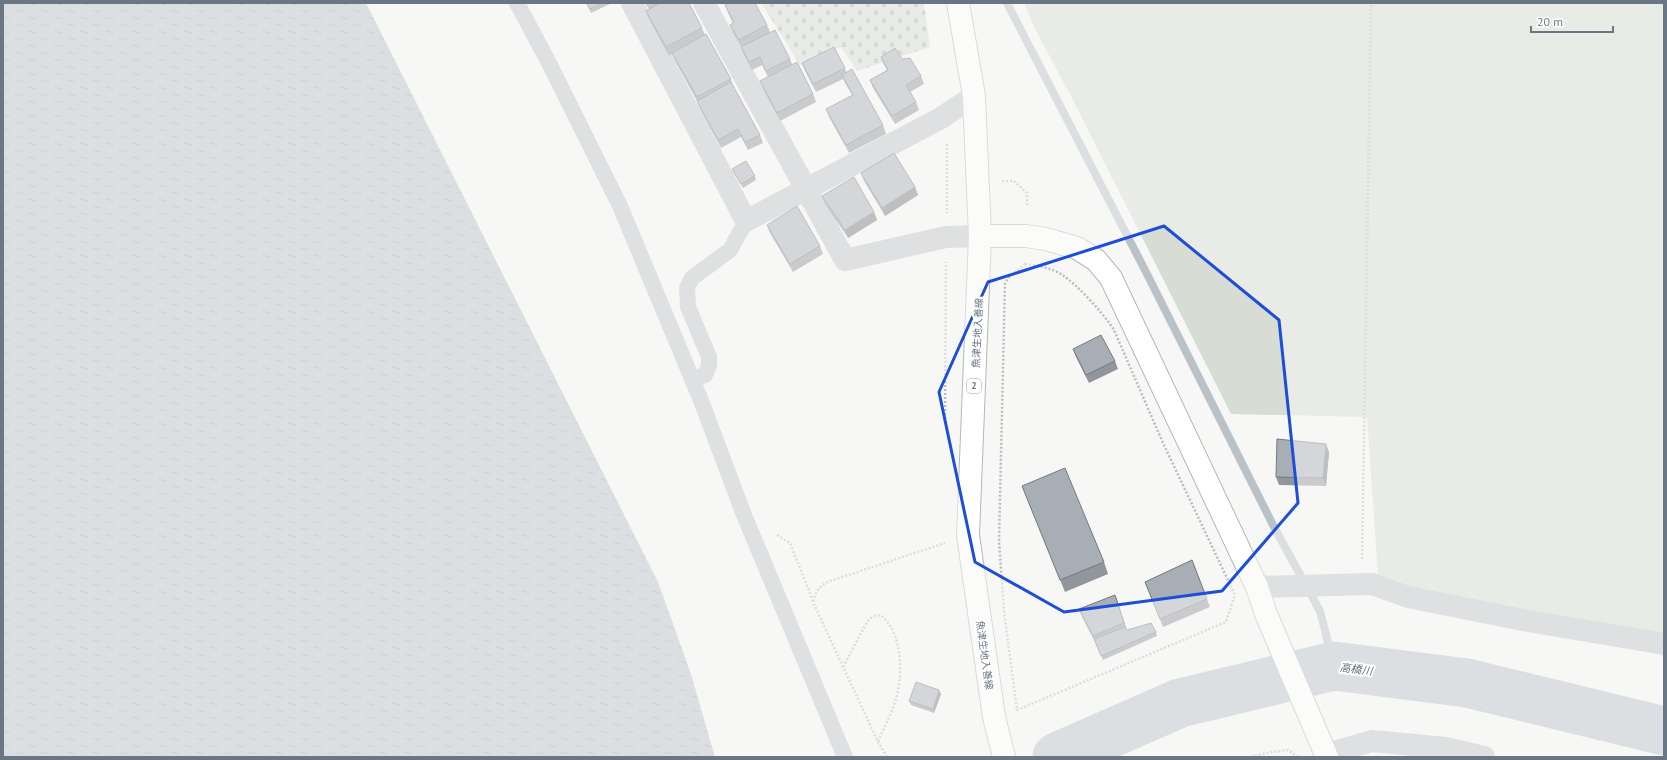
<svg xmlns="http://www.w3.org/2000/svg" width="1667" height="760" font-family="'PT Sans','Noto Sans JP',sans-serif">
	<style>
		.green { fill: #d7dcd5 }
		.cemetery { fill: url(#cemetery-stones) }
		.water { fill: url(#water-ripples) }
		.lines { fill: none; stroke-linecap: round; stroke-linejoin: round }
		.stream { stroke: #b9c2c7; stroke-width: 8 }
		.river { stroke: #b9c2c7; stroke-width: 49 }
		.secondary-casing { stroke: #b2b7bb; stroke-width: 24 }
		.primary-casing { stroke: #b4b7bb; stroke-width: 24 }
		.path { stroke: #babcbf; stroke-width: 2.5; stroke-dasharray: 2 2; stroke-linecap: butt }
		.lane { stroke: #c0c3c7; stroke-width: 16 }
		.street { stroke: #c0c3c7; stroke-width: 22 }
		.secondary { stroke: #fff; stroke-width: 22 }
		.primary { stroke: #fff; stroke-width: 22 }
		.wall { fill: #90969c }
		.shaded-wall { fill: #767a7f }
		.building { fill: #a8aeb5; stroke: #767a7f }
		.marked { fill: none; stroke: #1d4ed8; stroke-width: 3; stroke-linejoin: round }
		.labels { text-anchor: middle; stroke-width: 4; stroke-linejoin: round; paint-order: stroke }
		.shield { fill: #fff; stroke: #979fa8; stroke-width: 1 }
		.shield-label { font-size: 9px; font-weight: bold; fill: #6a7683 }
		.street-label { font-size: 10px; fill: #6a7683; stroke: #fff }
		.water-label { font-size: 11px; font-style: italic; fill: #66767f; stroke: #fff }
	</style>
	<defs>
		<pattern id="cemetery-stones" width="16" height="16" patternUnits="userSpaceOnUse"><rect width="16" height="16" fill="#d7dcd5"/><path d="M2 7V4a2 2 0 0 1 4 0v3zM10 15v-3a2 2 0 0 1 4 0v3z" fill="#b2b7b2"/></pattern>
		<pattern id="water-ripples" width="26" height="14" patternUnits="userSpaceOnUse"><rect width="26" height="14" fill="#b9c2c7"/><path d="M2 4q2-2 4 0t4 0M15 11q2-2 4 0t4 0" fill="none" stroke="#9aa2a7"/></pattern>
	</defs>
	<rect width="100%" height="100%" fill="#f7f8f5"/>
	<path class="green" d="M1024,3H1664V635L1412,589L1378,575L1367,417L1231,414L1073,100L1035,29Z"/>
	<path class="cemetery" d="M761,3H924L930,47L857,71L841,47L800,65Z"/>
	<path class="water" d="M3,3H366L658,582L691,674L715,757H3Z"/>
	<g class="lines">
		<path class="stream" d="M1007,3L1147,274L1274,527L1320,611L1334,666"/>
		<path class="river" d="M1057,757L1180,703L1334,666L1467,683L1664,731"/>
		<g class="secondary-casing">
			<path id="secondary" d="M980,236H1026L1046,239L1077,248L1096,260L1111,278L1257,587L1266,614L1327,757"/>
		</g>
		<g class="primary-casing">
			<path id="primary" d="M958,3L974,96L980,236L968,535L994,717L1004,757"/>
		</g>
		<g class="path">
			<path d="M947,144V213"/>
			<path d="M1002,181H1014L1027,193V207"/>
			<path d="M1025,264C1038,265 1050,268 1061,274C1078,285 1103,313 1114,330L1163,443L1235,595L1226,622L1017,710L1004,611L999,541L1005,283L1009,277Z"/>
			<path d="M945,419L946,262"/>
			<path d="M777,535L790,543L813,601"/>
			<path d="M1362,559L1371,3"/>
			<path d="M843,667L867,622C872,616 879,612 885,619C903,638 903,678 895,702C891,715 883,729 878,742"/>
			<path d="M887,757L878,742L813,602C816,591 820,585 830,581L945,543"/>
			<path d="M1251,757L1271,752L1288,750L1298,757"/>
		</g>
		<g class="lane">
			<path d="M517,3L549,63L620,206L700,398L744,515L845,757"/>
			<path d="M692,380L705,375L709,365V357L688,307L687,288L692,278L730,250L746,221"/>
		</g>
		<g class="street">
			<path d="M632,3L746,221L941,118L974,96"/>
			<path d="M704,3L845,260L946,237L980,236"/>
			<path d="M1257,587L1372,584L1408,597L1528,621L1664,644"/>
			<path d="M1326,754L1372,741L1446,748L1484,757"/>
		</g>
		<use href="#secondary" class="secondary"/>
		<use href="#primary" class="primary"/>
	</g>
	<g class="wall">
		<path d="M586,3H612L591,13Z"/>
		<path d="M645,3H689L702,28L705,35L731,79L733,87L760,135L763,143L748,150L741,137L721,148L700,109L697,101L675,61L672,54L669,56L649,19L646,11L649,9Z"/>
		<path d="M725,5L767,25L770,32L790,59L792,64L813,94L816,102L780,121L763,89L760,81L768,77L762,65L752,70L744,55L742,49L733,33L730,25L733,23L728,13Z"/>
		<path d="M881,57L902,59L921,76L924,84L910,92L916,102L919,110L895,124L873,88L870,80L887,70L884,65Z"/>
		<path d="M802,63L845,68L846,72L883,125L886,134L849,153L829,117L826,109L852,95L845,83L843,79L816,92L805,71Z"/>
		<path d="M732,169L755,176L756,180L743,188L734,173Z"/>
		<path d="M861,173L915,187L918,195L885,216L864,181Z"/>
		<path d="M822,196L874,212L877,220L848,238L825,204Z"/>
		<path d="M767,225L820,246L823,254L793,272L770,233Z"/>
		<path d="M1073,349L1115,361L1118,369L1089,383L1076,357Z"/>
		<path d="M1329,452L1326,486L1279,485L1276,477Z"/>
		<path d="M1022,486L1104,562L1108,574L1065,592Z"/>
		<path d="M1192,560L1210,607L1163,627L1145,582Z"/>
		<path d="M1118,603L1127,630L1156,632L1157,636L1103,660L1096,644L1082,617L1079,609Z"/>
		<path d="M941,694L934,713L911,705L909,701Z"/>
	</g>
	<g class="shaded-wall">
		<path d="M915,187L918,195L885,216L882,208Z"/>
		<path d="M874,212L877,220L848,238L845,230Z"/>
		<path d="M1326,444L1329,452L1326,486L1323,478Z"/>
		<path d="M1115,595L1118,603L1127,631L1124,623Z"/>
		<path d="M939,690L941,694L934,713L933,709Z"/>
	</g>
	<g class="building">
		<path d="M587,3H602L590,9Z"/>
		<path d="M660,3H689L702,28L666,47L646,11Z"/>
		<path d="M728,3H755L767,25L739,40L730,25L734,22L725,5Z"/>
		<path d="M775,30L790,59L766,71L760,57L749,62L741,47Z"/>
		<path d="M706,34L731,79L697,97L672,53Z"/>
		<path d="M834,47L845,68L813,84L802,63Z"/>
		<path d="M895,48L902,59L910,58L921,76L906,85L916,102L892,116L870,80L888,70L881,57Z"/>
		<path d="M797,62L813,94L777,113L760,81Z"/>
		<path d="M852,69L883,125L846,145L826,109L853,95L842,75Z"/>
		<path d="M731,82L760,135L745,142L738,129L718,140L697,101Z"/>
		<path d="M894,153L915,187L882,208L861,173Z"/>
		<path d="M746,161L755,176L741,184L732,169Z"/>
		<path d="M854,177L874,212L845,230L822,196Z"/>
		<path d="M797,206L820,246L790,264L767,225Z"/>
		<path d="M1101,335L1115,361L1086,375L1073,349Z"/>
		<path d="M1277,439L1326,444L1323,478L1276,477Z"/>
		<path d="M1065,468L1104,562L1060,580L1022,486Z"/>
		<path d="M1192,560L1207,599L1160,619L1145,582Z"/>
		<path d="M1115,595L1124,623L1093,636L1079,609Z"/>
		<path d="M1151,623L1156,632L1101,656L1094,639L1125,627L1127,630Z"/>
		<path d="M916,682L939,690L933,709L909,701Z"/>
	</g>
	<path d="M0 0H1667V760H0ZM1164,226L1279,320L1298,503L1222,591L1064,612L975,562L939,392L988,282Z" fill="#f7f8f5" fill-opacity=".55" fill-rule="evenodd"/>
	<path class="marked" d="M1164,226L1279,320L1298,503L1222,591L1064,612L975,562L939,392L988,282Z"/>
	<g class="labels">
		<rect class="shield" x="967" y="379" width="14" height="14" rx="3"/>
		<g class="shield-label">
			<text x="974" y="389">2</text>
		</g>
		<g class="street-label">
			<text transform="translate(977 333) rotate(-87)" y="4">魚津生地入善線</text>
			<text transform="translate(985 655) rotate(82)" y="4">魚津生地入善線</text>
		</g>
		<g class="water-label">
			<text transform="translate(1356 669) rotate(7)" y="4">高橋川</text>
		</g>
	</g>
	<rect width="1667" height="760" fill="none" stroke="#6a7683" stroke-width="8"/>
	<path d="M1531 26v6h82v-6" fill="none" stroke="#6a7683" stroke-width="2"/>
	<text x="1537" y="26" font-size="12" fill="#6a7683" stroke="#ffffff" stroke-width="3" paint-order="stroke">20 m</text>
</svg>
